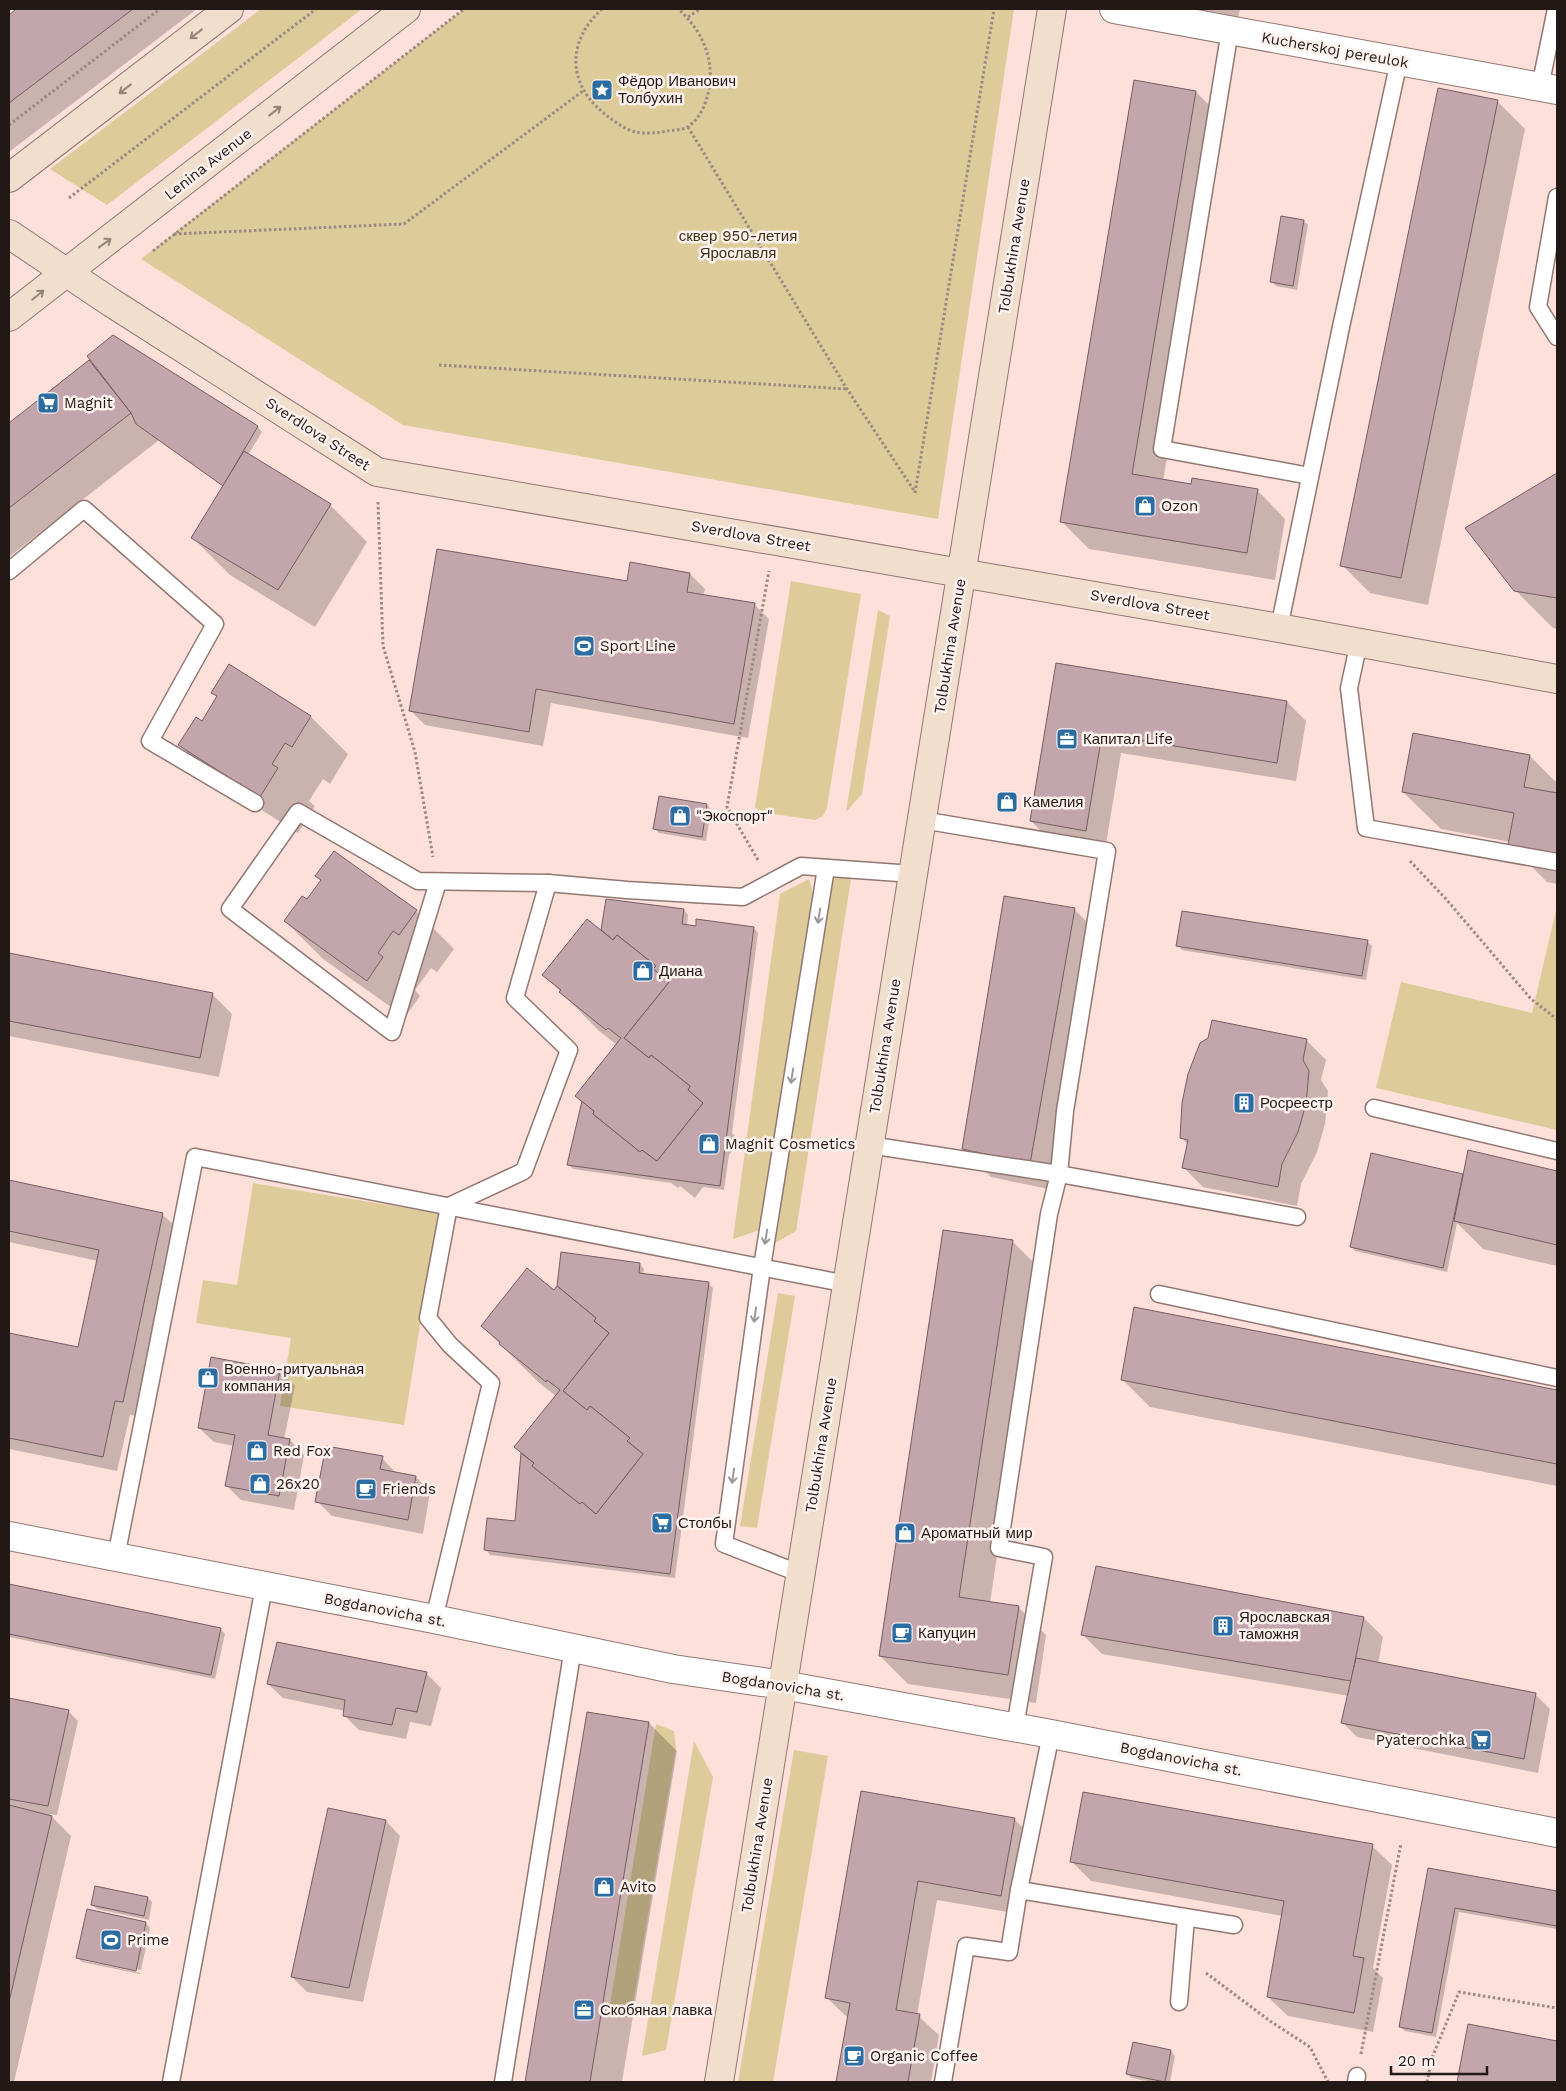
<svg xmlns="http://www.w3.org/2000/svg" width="1566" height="2091" font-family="'Work Sans',sans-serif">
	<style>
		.green { fill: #decb9a }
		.shadow { fill: #0003 }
		.building { fill: #c2a6ac; stroke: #765d63 }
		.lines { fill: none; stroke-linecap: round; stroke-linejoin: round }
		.lane-casing { stroke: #917772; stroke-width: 19 }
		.street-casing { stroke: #917772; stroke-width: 30 }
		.secondary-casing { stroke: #917772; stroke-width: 30 }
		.path { stroke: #9c8884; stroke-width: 3; stroke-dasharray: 2.5 2.5; stroke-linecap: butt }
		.lane { stroke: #fff; stroke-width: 16 }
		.street { stroke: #fff; stroke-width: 28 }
		.secondary { stroke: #f2decd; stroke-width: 28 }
		.oneway { stroke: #94857b }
		.oneway2 { stroke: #9c9796 }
		.labels { text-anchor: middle; stroke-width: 5; stroke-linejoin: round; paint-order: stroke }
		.street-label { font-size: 15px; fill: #221816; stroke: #fef2ef }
		.poi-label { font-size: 15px; fill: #221816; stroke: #fef2ef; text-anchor: start }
		.park-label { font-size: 15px; fill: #3c3111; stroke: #fef2ef }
	</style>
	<rect width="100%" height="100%" fill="#fde0da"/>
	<g class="green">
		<path d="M261,9H362L107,205L50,169Z"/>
		<path d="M464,9H1014L938,519L403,425L141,259Z"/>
		<path d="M791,581L861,594L827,808L823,816L815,820L761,812L755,807Z"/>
		<path d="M878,610L890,616L862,794L846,812Z"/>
		<path d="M832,876L851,879L796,1231L775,1243Z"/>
		<path d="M809,879L813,893L763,1229L733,1239L780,894Z"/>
		<path d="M1557,906V1130L1376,1088L1401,982L1532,1013Z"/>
		<path d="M253,1183L438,1213L404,1425L280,1406L291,1338L196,1323L203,1280L237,1285Z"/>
		<path d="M778,1293L795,1296L757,1528L740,1526Z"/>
		<path d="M656,1724L674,1731L676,1749L631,2017H608Z"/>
		<path d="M694,1741L713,1777L666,2050L642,2056Z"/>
		<path d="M794,1750L828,1756L773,2082H738Z"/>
	</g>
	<g class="shadow">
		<path d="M19,9H197L9,152V16Z"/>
		<path d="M1162,9H1240L1235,33Z"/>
		<path d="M1135,81L1196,92L1224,120L1163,481L1192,486L1258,491L1285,519L1275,580L1089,549L1061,521Z"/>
		<path d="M1497,101L1525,129L1428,605L1370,593L1342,565Z"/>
		<path d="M1304,221L1308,225L1297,290L1276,286L1271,281Z"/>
		<path d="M113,337L258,427L262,432L248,455L330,505L367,542L315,627L230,575L193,538L224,486L159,440L9,557V424L89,362L93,366Z"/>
		<path d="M1557,474V629L1553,628L1515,590L1467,529Z"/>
		<path d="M690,574L705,589L703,596L754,604L769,619L748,738L551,703L543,746L425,725L410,710L628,583Z"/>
		<path d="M1057,664L1287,702L1306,721L1296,781L1121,753L1105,850L1050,840L1031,821Z"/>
		<path d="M213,692L311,717L348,754L330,784L323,779L309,801L315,806L298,833L217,782L180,745L202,723L218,698Z"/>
		<path d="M1530,756L1557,783V884L1547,882L1509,844L1510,842L1441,829L1403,792Z"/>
		<path d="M707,805L711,809L706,841L659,833L654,828Z"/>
		<path d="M317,876L416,911L454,949L437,972L431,968L415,990L420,996L405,1017L323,959L285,921L308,901L322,881Z"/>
		<path d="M1074,909L1102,937L1058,1191L991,1177L963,1149Z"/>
		<path d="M684,910L688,915L687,926L754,928L758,933L732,1133L740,1141L729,1155L724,1190L703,1187L695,1198L680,1186L678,1188L671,1183L573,1169L569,1165L617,1045L598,1030L544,975L607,935Z"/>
		<path d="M1367,941L1372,946L1366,980L1182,950L1178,945Z"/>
		<path d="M9,954L212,994L232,1014L219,1077L9,1036Z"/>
		<path d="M1209,1039L1306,1040L1326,1060L1321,1080L1328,1091L1325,1124L1317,1152L1301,1184L1297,1206L1203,1187L1184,1168L1188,1145L1181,1137Z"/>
		<path d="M1469,1152L1557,1172V1266L1483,1249L1457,1223L1447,1272L1355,1251L1351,1246L1462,1175L1464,1177Z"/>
		<path d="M9,1182L162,1214L177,1228L137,1416L130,1415L117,1471L9,1449V1334L79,1349L98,1261L9,1242Z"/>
		<path d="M1012,1241L1040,1269L990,1603L1018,1607L1046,1635L1036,1703L908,1684L880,1656Z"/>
		<path d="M640,1264L644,1269L643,1275L708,1283L713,1288L675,1578L490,1555L486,1550L516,1522L522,1454L516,1447L557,1397L538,1382L482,1326L554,1291Z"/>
		<path d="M1135,1309L1557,1391V1486L1150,1407L1122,1379Z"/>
		<path d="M212,1358L280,1371L295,1386L284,1439L290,1440L304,1455L294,1510L241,1500L226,1485L234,1446L214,1442L199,1428Z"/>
		<path d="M382,1458L397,1474L416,1477L430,1492L423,1534L332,1516L317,1501Z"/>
		<path d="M1097,1568L1364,1618L1383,1637L1378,1664L1535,1694L1550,1709L1538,1773L1357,1737L1343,1723L1349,1696L1102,1654L1082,1634Z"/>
		<path d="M9,1586L220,1629L225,1634L215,1679L9,1637Z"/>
		<path d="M426,1673L441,1688L431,1726L410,1722L406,1739L359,1730L344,1715L345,1711L283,1698L268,1684Z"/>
		<path d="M9,1699L68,1711L78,1721L57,1815L49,1814L71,1836L14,2082H9Z"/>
		<path d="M588,1713L649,1723L677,1751L622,2082H527Z"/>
		<path d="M862,1793L1014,1819L1034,1838L1020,1914L937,1900L917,2015L939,2035L931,2082H837L848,2018L827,1998Z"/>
		<path d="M386,1821L400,1836L363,2002L307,1992L292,1977Z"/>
		<path d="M1372,1846L1392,1865L1373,1968L1383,1978L1373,2032L1288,2016L1268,1997L1283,1916L1091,1881L1072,1862Z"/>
		<path d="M1429,1870L1557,1892V1929L1459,1912L1436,2037L1405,2031L1400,2027Z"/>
		<path d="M148,1898L152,1902L149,1920L97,1909L92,1905Z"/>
		<path d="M146,1923L150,1928L141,1970L81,1957V1960L141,1973L140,1974L82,1962L77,1957Z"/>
		<path d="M1469,2025L1557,2042V2082H1458Z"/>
		<path d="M1171,2051L1175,2056L1170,2082H1151L1132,2078L1127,2074Z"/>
	</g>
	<g class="building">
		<path d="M16,9H133L9,103V15Z"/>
		<path d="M1134,80L1196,91L1132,474L1191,484L1192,478L1258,489L1247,553L1060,522Z"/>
		<path d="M1438,88L1498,100L1401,578L1340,566Z"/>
		<path d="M1281,216L1304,220L1293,286L1270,282Z"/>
		<path d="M113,335L258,426L223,486L136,424L131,413L87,356Z"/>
		<path d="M89,360L131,413L9,508V423Z"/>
		<path d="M244,451L331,504L278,590L191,538Z"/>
		<path d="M1557,473V598L1514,591L1465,528Z"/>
		<path d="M437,549L627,581L630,562L690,573L687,592L755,603L734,724L536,689L529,732L409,711Z"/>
		<path d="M1056,663L1287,701L1277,763L1102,734L1086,831L1030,821Z"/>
		<path d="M229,664L311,716L292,747L285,743L272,764L278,768L260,797L178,745L196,717L202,721L217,696L211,693Z"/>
		<path d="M1413,733L1530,755L1524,787L1557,793V854L1508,845L1514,813L1402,792Z"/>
		<path d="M659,796L707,804L702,837L653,829Z"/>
		<path d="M334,851L417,910L399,935L393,931L378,953L383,957L367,981L284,921L302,896L307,899L321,880L315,876Z"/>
		<path d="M1004,896L1075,908L1030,1164L962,1149Z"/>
		<path d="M606,899L684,909L682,924L696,926V919L754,927L720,1186L567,1165L582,1101L594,1111L593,1114L640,1152L642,1150L657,1161L703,1103L688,1090L690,1086L651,1055L649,1058L624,1038L669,982L653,969L656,966L617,935L613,940L601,930Z"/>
		<path d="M1182,911L1368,940L1362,976L1176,946Z"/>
		<path d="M587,919L613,940L617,935L656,966L653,969L669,982L624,1038L649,1058L651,1055L690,1086L688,1090L703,1103L657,1161L642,1150L640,1152L593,1114L594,1111L575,1096L621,1038L608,1028L606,1030L559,992L561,990L542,975Z"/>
		<path d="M9,953L213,993L200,1058L9,1021Z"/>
		<path d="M1212,1020L1307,1039L1303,1060L1309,1071L1306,1104L1298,1132L1282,1164L1278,1187L1182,1168L1188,1140L1180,1138L1182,1103L1188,1074L1200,1043L1208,1038Z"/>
		<path d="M1468,1150L1557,1171V1245L1454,1221Z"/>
		<path d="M1371,1153L1463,1174L1443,1268L1350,1247Z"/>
		<path d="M9,1180L163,1213L123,1402L115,1401L103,1457L9,1438V1333L78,1347L99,1250L9,1231Z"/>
		<path d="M943,1230L1013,1240L959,1597L1019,1606L1008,1675L879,1656Z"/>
		<path d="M561,1252L640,1263L639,1273L709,1282L670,1574L484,1550L487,1518L515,1521L521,1453L534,1463L532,1466L580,1504L582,1502L596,1514L643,1454L627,1441L630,1438L590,1406L587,1410L563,1391L609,1333L594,1321L596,1318L557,1286Z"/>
		<path d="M527,1268L554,1290L557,1286L596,1318L594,1321L609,1333L563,1391L587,1410L590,1406L630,1438L627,1441L643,1454L596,1514L582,1502L580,1504L532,1466L534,1463L514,1447L560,1390L547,1380L546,1382L499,1344L500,1342L481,1326Z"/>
		<path d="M1134,1307L1557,1390V1464L1121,1380Z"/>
		<path d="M211,1357L280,1370L268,1435L290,1439L279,1496L225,1486L235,1435L198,1428Z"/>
		<path d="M326,1446L383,1456L380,1469L416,1476L408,1520L315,1502Z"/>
		<path d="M1096,1566L1364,1617L1351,1681L1081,1635Z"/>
		<path d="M9,1584L221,1628L211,1675L9,1634Z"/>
		<path d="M277,1642L427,1672L417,1712L396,1708L392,1725L343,1716L345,1700L267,1684Z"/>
		<path d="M1356,1658L1536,1693L1524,1759L1341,1723Z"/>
		<path d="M9,1698L69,1710L48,1806L9,1799Z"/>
		<path d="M587,1712L649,1722L590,2082H525Z"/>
		<path d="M861,1791L1015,1818L1001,1896L918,1881L896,2010L920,2014L908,2082H836L850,2003L825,1998Z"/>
		<path d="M1083,1792L1373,1844L1353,1956L1364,1958L1354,2013L1267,1997L1284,1901L1070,1862Z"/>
		<path d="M9,1805L52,1816L9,2002Z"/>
		<path d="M328,1808L386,1820L349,1988L291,1977Z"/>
		<path d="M1428,1868L1557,1891V1926L1455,1908L1432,2033L1399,2027Z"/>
		<path d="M95,1886L148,1897L144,1916L91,1905Z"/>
		<path d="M87,1909L146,1922L136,1971L76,1958Z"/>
		<path d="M1468,2024L1557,2041V2082H1457Z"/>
		<path d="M1133,2042L1171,2050L1165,2082L1126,2074Z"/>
	</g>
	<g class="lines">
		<g class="lane-casing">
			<g id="lane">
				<path d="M1230,30L1162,449L1310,476"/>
				<path d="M1540,87L1556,9"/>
				<path d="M1557,197L1538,307L1557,337"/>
				<path d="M9,571L84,509L215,624L150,741L255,803"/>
				<path d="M1279,628L1341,327L1399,61"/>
				<path d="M1359,642L1349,688L1366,828L1557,862"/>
				<path d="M922,820L1107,851L1065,1111L1059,1174L1049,1214L999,1548L1044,1557L1015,1727"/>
				<path d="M438,882L392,1032L230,909L298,812L418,881L548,883L627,890L743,897L801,866L913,874"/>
				<path d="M1374,1108L1557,1151"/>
				<path d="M869,1145L1059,1174L1297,1217"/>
				<path d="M1159,1294L1557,1378"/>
				<path d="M116,1557L195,1157L847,1284"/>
				<path d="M801,1574L724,1544L762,1267L826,868"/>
				<path d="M434,1619L491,1383L450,1345L428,1318L449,1206L524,1171L569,1050L515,998L548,883"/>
				<path d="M1051,1734L1019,1890L1234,1925"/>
				<path d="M1179,2002L1186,1918"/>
				<path d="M171,2082L264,1587"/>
				<path d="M503,2082L573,1648"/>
				<path d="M943,2082L966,1946L1009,1952L1019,1890"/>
				<path d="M1356,2082L1357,2076"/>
			</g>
		</g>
		<g class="street-casing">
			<g id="street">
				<path d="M1114,9L1557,90"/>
				<path d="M9,1536L434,1619L673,1669L783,1685L1051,1734L1557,1833"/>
			</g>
		</g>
		<g class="secondary-casing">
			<g id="secondary">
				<path d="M9,178L229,9"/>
				<path d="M9,234L112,303L377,472L1279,628L1557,679"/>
				<path d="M9,317L406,9"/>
				<path d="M719,2082L1052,9"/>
			</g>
		</g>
		<g class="path">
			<path d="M602,9C564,44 568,88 610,118C617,123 628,131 636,132C645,134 658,133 667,131C673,130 684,130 689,126C703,116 709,96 710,79C712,52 698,26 678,9"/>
			<path d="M688,17L700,9"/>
			<path d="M9,125L160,9"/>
			<path d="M688,127L847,389L915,492"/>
			<path d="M69,198L316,9"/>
			<path d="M174,234L404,224L583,91"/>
			<path d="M153,251L464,9"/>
			<path d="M439,365L847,389"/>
			<path d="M915,493L994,9"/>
			<path d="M378,502L383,646L415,752L433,857"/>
			<path d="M758,860L727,807L769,571"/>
			<path d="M1410,861L1446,899L1531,999L1557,1019"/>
			<path d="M1206,1973L1270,2021L1310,2047L1328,2082"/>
			<path d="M1361,2054L1401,1843"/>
			<path d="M1427,2082L1432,2058L1459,1992L1557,2008"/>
		</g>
		<use href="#lane" class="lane"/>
		<use href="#street" class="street"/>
		<use href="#secondary" class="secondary"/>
	</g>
	<defs><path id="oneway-shaft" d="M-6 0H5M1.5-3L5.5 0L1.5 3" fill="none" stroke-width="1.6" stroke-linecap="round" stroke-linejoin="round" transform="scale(1.25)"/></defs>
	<g class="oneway">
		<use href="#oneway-shaft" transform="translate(196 34) rotate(142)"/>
		<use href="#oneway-shaft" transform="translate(125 89) rotate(142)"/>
		<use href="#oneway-shaft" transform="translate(275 111) rotate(-38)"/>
		<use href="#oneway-shaft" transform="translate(105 243) rotate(-36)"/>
		<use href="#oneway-shaft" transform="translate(38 295) rotate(-39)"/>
	</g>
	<g class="oneway2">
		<use href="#oneway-shaft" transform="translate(819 916) rotate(99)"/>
		<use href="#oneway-shaft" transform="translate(792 1076) rotate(99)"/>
		<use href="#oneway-shaft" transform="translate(766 1237) rotate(99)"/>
		<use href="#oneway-shaft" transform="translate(755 1315) rotate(98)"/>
		<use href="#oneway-shaft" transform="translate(733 1476) rotate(98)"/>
	</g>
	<defs>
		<g id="sight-square" transform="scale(1.125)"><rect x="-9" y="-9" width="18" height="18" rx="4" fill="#2b6ca2" stroke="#fef2ef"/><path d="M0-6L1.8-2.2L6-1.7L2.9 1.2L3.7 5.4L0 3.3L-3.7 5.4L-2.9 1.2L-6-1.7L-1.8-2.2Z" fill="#fff"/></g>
		<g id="supermarket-square" transform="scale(1.125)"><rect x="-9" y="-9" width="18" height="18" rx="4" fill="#2b6ca2" stroke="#fef2ef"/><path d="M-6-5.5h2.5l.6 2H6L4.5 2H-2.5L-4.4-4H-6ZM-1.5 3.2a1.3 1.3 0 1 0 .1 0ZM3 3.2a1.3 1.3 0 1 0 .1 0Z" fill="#fff"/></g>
		<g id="shop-square" transform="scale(1.125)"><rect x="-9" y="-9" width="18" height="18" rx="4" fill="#2b6ca2" stroke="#fef2ef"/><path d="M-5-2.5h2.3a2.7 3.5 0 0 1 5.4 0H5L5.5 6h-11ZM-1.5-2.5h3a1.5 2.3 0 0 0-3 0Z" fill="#fff"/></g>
		<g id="stadium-square" transform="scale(1.125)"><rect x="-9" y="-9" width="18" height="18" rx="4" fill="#2b6ca2" stroke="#fef2ef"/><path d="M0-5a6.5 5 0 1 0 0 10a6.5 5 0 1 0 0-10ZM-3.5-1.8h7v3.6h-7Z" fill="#fff"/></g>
		<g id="office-square" transform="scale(1.125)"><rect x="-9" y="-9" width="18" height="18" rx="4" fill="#2b6ca2" stroke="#fef2ef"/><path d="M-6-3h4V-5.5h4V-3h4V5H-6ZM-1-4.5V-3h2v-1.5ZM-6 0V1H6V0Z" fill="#fff"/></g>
		<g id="building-square" transform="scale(1.125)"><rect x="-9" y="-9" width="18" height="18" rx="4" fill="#2b6ca2" stroke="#fef2ef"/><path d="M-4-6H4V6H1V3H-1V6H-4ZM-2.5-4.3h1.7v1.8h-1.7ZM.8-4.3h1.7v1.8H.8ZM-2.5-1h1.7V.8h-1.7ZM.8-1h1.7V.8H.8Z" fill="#fff"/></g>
		<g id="cafe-square" transform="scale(1.125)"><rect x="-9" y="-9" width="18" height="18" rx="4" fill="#2b6ca2" stroke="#fef2ef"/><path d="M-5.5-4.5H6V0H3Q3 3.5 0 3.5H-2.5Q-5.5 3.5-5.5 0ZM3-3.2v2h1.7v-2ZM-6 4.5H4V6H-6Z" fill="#fff"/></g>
	</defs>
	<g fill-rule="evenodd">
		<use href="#sight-square" x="602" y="90"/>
		<use href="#supermarket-square" x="48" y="403"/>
		<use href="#shop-square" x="1145" y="506"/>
		<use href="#stadium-square" x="584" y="646"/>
		<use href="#office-square" x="1067" y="739"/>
		<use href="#shop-square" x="1007" y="802"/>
		<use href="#shop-square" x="680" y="816"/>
		<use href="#shop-square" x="643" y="971"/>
		<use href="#building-square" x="1244" y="1103"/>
		<use href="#shop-square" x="709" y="1144"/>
		<use href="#shop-square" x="208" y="1378"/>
		<use href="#shop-square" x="257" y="1451"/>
		<use href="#shop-square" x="260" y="1484"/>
		<use href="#cafe-square" x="366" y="1489"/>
		<use href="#supermarket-square" x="662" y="1523"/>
		<use href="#shop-square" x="905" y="1533"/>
		<use href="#building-square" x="1223" y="1626"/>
		<use href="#cafe-square" x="902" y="1633"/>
		<use href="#supermarket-square" x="1481" y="1740"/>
		<use href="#shop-square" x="604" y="1887"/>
		<use href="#stadium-square" x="111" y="1940"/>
		<use href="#office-square" x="584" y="2010"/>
		<use href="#cafe-square" x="854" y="2056"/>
	</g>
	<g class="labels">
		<g class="street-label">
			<text transform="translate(1335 50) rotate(10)" y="5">Kucherskoj pereulok</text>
			<text transform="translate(208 164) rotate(-38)" y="5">Lenina Avenue</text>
			<text transform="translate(1014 246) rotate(-81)" y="5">Tolbukhina Avenue</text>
			<text transform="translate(318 434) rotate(33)" y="5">Sverdlova Street</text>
			<text transform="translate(751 536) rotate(10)" y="5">Sverdlova Street</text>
			<text transform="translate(1150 605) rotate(10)" y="5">Sverdlova Street</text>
			<text transform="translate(950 646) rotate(-81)" y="5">Tolbukhina Avenue</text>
			<text transform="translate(885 1046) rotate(-81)" y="5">Tolbukhina Avenue</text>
			<text transform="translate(821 1445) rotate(-81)" y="5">Tolbukhina Avenue</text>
			<text transform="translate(385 1610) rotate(11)" y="5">Bogdanovicha st.</text>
			<text transform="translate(783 1686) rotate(9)" y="5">Bogdanovicha st.</text>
			<text transform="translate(1181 1759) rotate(11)" y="5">Bogdanovicha st.</text>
			<text transform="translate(757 1845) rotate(-81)" y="5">Tolbukhina Avenue</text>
		</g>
		<g class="poi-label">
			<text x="618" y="86">Фёдор Иванович<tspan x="618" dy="17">Толбухин</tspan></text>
			<text x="64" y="408">Magnit</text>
			<text x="1161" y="511">Ozon</text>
			<text x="600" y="651">Sport Line</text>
			<text x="1083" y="744">Капитал Life</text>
			<text x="1023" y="807">Камелия</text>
			<text x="696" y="821">"Экоспорт"</text>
			<text x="659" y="976">Диана</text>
			<text x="1260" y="1108">Росреестр</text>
			<text x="725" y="1149">Magnit Cosmetics</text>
			<text x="224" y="1374">Военно-ритуальная<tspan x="224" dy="17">компания</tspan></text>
			<text x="273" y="1456">Red Fox</text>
			<text x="276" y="1489">26x20</text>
			<text x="382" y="1494">Friends</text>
			<text x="678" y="1528">Столбы</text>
			<text x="921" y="1538">Ароматный мир</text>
			<text x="1239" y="1622">Ярославская<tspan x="1239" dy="17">таможня</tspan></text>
			<text x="918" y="1638">Капуцин</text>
			<text x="1465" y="1745" text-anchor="end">Pyaterochka</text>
			<text x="620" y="1892">Avito</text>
			<text x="127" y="1945">Prime</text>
			<text x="600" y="2015">Скобяная лавка</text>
			<text x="870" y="2061">Organic Coffee</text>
		</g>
		<g class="park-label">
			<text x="738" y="241">сквер 950-летия<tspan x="738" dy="17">Ярославля</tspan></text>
		</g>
	</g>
	<rect width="1566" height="2091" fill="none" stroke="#221816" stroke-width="20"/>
	<path d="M1391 2066v8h96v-8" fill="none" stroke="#221816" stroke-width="2.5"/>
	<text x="1398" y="2066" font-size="15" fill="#221816" stroke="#fef2ef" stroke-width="4" paint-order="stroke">20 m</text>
</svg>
